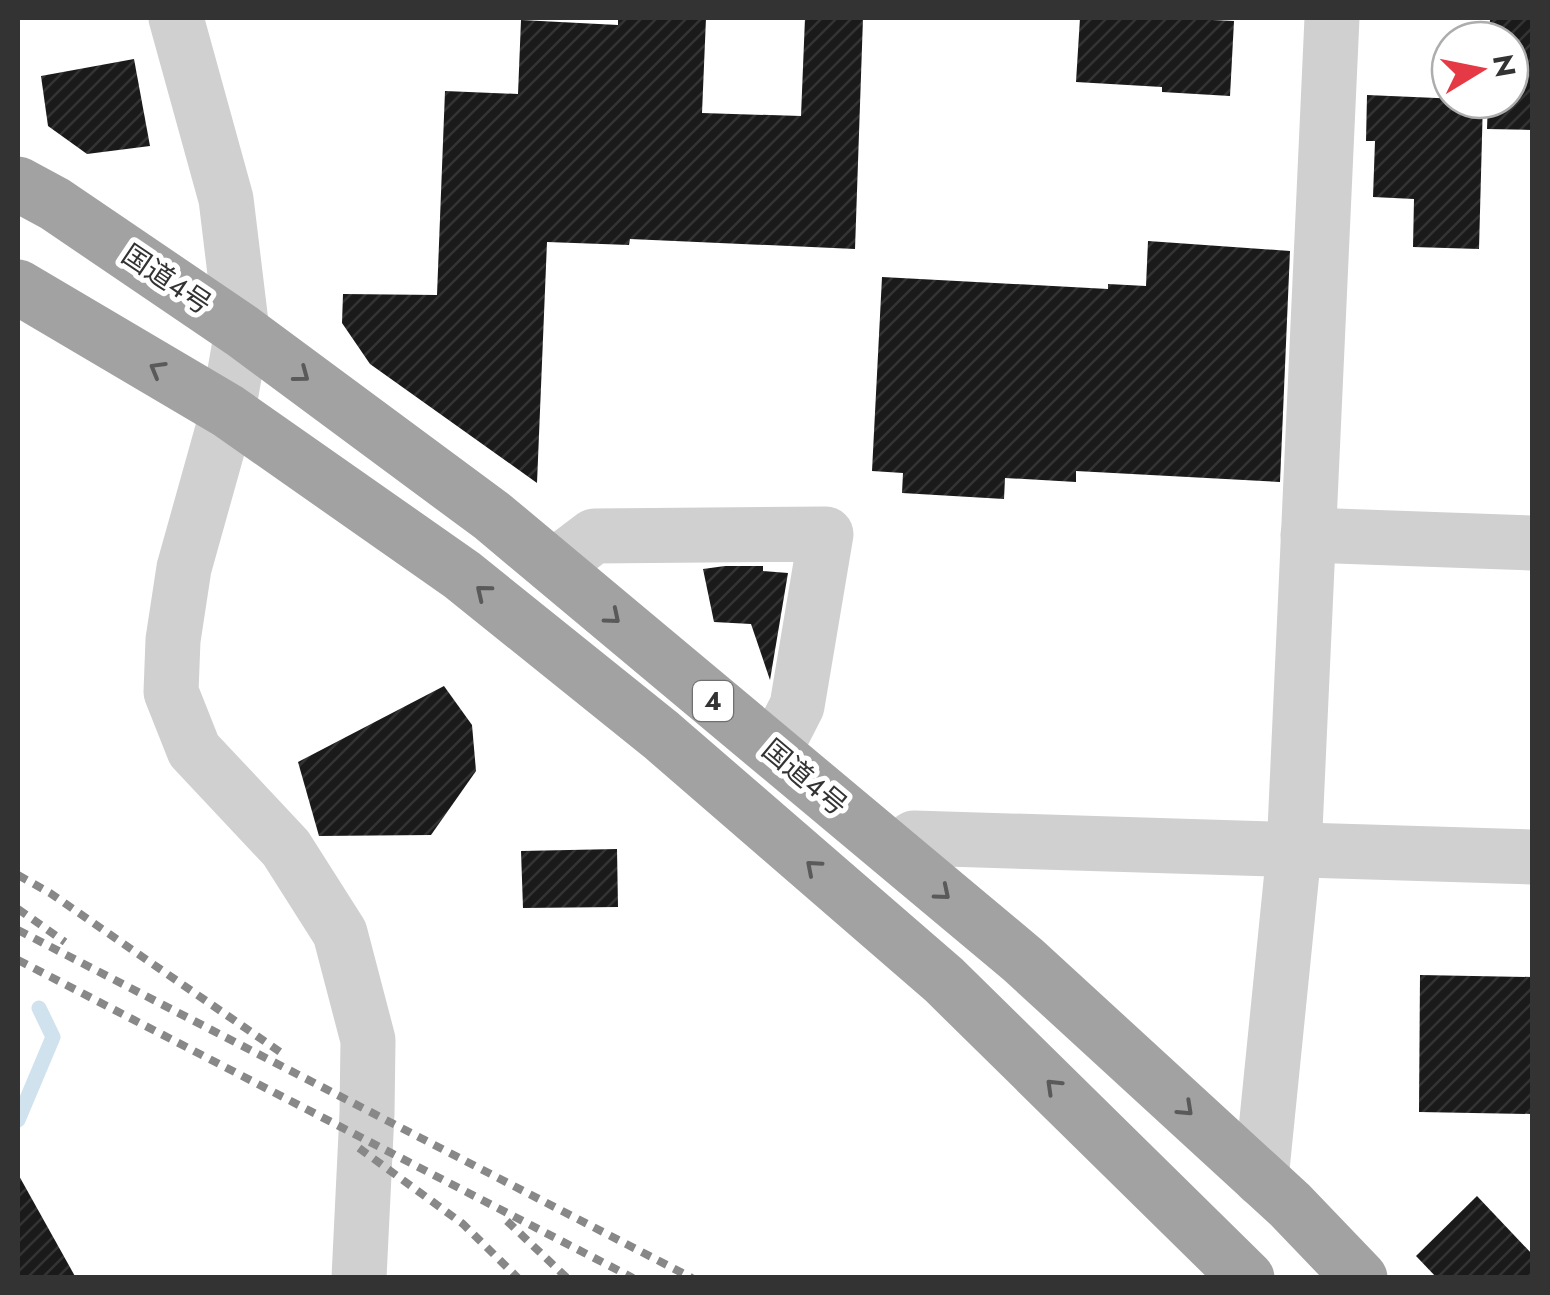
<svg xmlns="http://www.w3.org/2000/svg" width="1550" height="1295" font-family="Jost,'Noto Sans JP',sans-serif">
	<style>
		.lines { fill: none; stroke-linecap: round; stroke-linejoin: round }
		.stream { stroke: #cfe2ee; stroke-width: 15 }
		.building { fill: url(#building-hatch) }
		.minor { stroke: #d0d0d0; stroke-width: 55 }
		.trunk { stroke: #a2a2a2; stroke-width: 55 }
		.rail { stroke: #888; stroke-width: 8; stroke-dasharray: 10 8; stroke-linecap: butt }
		.oneway { stroke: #5a5a5a }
		.labels { text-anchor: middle; stroke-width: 10; stroke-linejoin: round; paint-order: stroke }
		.shield { fill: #fff; stroke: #707070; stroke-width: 2.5 }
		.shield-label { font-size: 25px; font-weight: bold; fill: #333 }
		.street-label { font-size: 28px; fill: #333; stroke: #fff }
	</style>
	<defs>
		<pattern id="building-hatch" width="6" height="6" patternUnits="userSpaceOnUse" patternTransform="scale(2.5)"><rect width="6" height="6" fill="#1a1a1a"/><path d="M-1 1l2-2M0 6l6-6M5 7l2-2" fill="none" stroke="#333"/></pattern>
	</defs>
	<rect width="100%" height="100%" fill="#fff"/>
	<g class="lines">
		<path class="stream" d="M18,1120L53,1037L39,1008"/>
	</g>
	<g class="building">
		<path d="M618,18H706L702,113L801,116L805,18H863L855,249L630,239L629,245L547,242L537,483L370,364L342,323L343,294L437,295L445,91L518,94L521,20L618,25Z"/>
		<path d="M1080,18L1165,20V18H1168L1234,21L1230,96L1162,92V87L1076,82Z"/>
		<path d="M1490,19L1532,20V130L1487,129L1488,100H1510V40H1489Z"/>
		<path d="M134,59L150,146L87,154L48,126L41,76Z"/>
		<path d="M1367,95L1483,100L1479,249L1413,247L1414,199L1373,197L1375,141H1366Z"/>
		<path d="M1148,241L1290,251L1280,482L1076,471V482L1005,478L1004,499L902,493L903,473L872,471L882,277L1108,289V284L1146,286Z"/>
		<path d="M725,566H763V571L788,573L770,680L751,624L714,622L703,569Z"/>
		<path d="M444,686L472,725L476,771L431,835L319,836L298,762Z"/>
		<path d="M617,849L618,907L523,908L521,851Z"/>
		<path d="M1420,975L1532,977V1114L1419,1112Z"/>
		<path d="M18,1174L76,1278H18Z"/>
		<path d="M1477,1196L1532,1254V1278H1437L1416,1256Z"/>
	</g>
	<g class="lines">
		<g class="minor">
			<path d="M176,18L226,199L242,331L228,411L184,568L173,640L171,692L194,750L286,848L340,933L368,1040L367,1113L359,1278"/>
			<path d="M1308,535L1532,543"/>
			<path d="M553,567L594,536L826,534L797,706L774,751"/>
			<path d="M895,852L914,838L1532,857"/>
			<path d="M1261,1179L1294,852L1332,18"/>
		</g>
		<g class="trunk">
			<path d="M18,184L55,204L242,331L492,516L1023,960L1290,1205L1360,1278"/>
			<path d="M18,287L228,411L462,575L661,735L944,980L1247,1278"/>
		</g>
		<g class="rail">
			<path d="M18,875L50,893L283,1054"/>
			<path d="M18,909L65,942"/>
			<path d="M18,930L692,1278"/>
			<path d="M18,960L633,1278"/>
			<path d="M359,1148L463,1224L518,1278"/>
			<path d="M507,1221L567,1278"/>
		</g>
	</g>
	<defs><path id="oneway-chevron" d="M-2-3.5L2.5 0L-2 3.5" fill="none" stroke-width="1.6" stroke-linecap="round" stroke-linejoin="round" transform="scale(2.5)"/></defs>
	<g class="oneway">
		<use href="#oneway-chevron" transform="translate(157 369) rotate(-150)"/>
		<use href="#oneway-chevron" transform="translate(302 375) rotate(37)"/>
		<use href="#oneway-chevron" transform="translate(483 592) rotate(-141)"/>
		<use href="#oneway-chevron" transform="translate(613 617) rotate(40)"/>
		<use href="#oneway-chevron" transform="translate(813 867) rotate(-139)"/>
		<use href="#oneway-chevron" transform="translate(943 893) rotate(40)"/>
		<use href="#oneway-chevron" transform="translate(1053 1086) rotate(-136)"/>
		<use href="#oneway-chevron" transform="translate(1186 1109) rotate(43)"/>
	</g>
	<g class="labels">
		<rect class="shield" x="693" y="681" width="40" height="40" rx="8"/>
		<g class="shield-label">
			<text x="713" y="710">4</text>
		</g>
		<g class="street-label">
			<text transform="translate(167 279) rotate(34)" y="10">国道4号</text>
			<text transform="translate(805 777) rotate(40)" y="10">国道4号</text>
		</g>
	</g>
	<rect width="1550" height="1295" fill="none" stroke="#333333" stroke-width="40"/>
	<g transform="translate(1480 70) rotate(80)"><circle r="48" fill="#ffffff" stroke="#adadad" stroke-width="2.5"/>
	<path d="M0-8L18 38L0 25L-18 38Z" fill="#e63946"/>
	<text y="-15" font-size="28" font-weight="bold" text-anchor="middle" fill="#333333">N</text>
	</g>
</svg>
